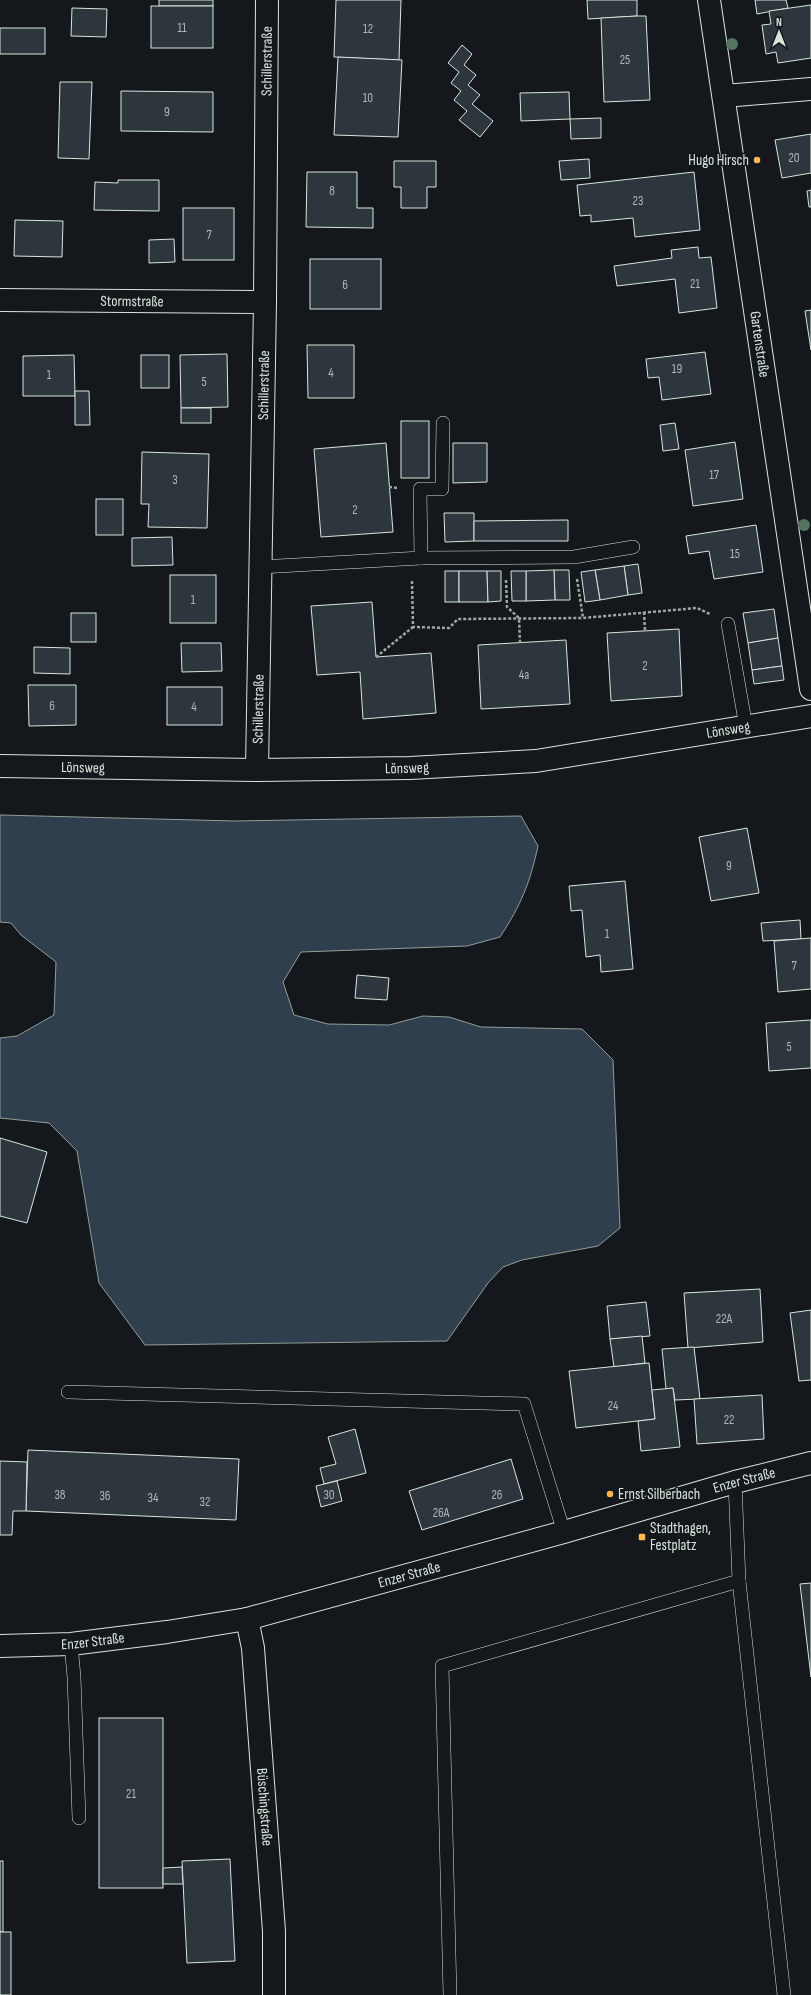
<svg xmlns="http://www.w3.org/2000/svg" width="811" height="1995" font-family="'Sofia Sans Condensed',sans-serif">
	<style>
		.water { fill: #2f3f4d; stroke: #939e99 }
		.building { fill: #2c363c; stroke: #d8e6dc }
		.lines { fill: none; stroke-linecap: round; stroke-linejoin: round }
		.service-casing { stroke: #d8e6dc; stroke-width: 14 }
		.minor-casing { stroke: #d8e6dc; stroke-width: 24 }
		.path { stroke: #9da8a2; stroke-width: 2.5; stroke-dasharray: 3 2; stroke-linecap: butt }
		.service { stroke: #14181c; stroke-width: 13 }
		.minor { stroke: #14181c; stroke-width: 22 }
		.tree { fill: #55745f }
		.poi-dot { fill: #ffb74d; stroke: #14181c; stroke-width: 1.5 }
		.labels { text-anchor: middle; stroke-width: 3; stroke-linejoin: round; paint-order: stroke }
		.number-label { font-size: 13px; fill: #adbab4 }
		.street-label { font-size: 15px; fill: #d8e6dc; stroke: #14181c }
		.poi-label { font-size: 15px; fill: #d8e6dc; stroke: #14181c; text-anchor: start }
	</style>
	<rect width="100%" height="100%" fill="#14181c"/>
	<path class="water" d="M0,815L235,821L521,816L538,846C530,883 521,905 500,937L467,946L301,952L283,982L294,1015L328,1024L389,1025L423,1016L449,1017L481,1027L582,1029L613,1060L620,1228L598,1246L522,1260L503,1267L488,1283L447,1341L145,1345L99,1283L77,1151L49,1123L0,1118V1038L17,1036L54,1015L56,962L21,935L11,923L0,922Z"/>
	<g class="building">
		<rect x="159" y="0" width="54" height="6"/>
		<path d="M336,0H401L399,60L334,57Z"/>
		<path d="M587,0H637V16L588,19Z"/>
		<path d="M755,0H786L788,8L757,14Z"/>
		<path d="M811,5V58L778,63L776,52L766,54L762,25L771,24L769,11Z"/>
		<rect x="151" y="6" width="62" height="42"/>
		<path d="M72,8L107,9L106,37L71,36Z"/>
		<path d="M637,16H646L650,100L604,102L601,18Z"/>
		<rect x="0" y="28" width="45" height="26"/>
		<path d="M462,45L472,54L464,65L476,75L468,85L480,95L472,104L493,121L480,137L459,120L467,111L454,100L461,91L451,83L459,72L448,63Z"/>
		<path d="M338,57L402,60L398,137L334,135Z"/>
		<path d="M60,82H92L89,159L58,158Z"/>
		<path d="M121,91L213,92V132L121,131Z"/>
		<path d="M569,92L570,119L521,121L520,93Z"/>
		<path d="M601,118V138L571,139L570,119Z"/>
		<path d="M811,134V173L782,178L775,140Z"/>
		<path d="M589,159L590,178L561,180L559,161Z"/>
		<path d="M394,161H436V187H427V208H401V187H394Z"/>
		<path d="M307,172H357V208H373V228L306,227Z"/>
		<path d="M694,172L700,230L635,237L633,218L591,222V215L580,216L577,185Z"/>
		<path d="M118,180H159V211L94,210L95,182L118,183Z"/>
		<path d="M811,190V207H809L807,191Z"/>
		<rect x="183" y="208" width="51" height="52"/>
		<path d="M15,220L63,221L62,257L14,256Z"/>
		<path d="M174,239L175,262L149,263V240Z"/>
		<path d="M698,247L699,258L711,257L717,308L679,313L675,279L617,286L614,266L672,258L671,250Z"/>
		<rect x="310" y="259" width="71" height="50"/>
		<path d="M811,310V350L805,311Z"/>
		<path d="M307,345H354V398H308Z"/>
		<path d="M705,352L711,394L662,400L659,377L648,378L646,359Z"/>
		<path d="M227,354L228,407L181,408L180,355Z"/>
		<path d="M74,355L75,396H23V356Z"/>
		<rect x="141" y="355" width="28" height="33"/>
		<path d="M75,391H89L90,425H75Z"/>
		<rect x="181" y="408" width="30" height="15"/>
		<rect x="401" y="421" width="28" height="57"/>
		<path d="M675,423L679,449L663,451L660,425Z"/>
		<path d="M735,442L743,499L693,506L685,450Z"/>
		<path d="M386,443L393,532L321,537L314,449Z"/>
		<path d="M453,443H487V482L453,483Z"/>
		<path d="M142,452L209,454L207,528L148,527L149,504H141Z"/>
		<rect x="96" y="499" width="27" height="36"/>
		<path d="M444,513H474V541L445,542Z"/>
		<path d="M568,520V541H474V521Z"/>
		<path d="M756,525L763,572L714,579L709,551L689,554L686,536Z"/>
		<path d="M172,537L173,565L132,566V538Z"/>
		<path d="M638,564L642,593L628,595L624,566Z"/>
		<path d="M624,566L628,595L600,600L595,570Z"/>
		<path d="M554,570H569L570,600H555Z"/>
		<path d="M554,570L555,600L526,601V571Z"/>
		<path d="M595,570L600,600L585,602L581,572Z"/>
		<rect x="445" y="571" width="14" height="31"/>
		<path d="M459,571H487L488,602H459Z"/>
		<path d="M487,571H501V601L488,602Z"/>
		<path d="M511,571H526V601H512Z"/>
		<rect x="170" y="575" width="46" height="48"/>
		<path d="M372,602L376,657L431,653L436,713L363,719L360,672L317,675L311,606Z"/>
		<path d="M774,609L778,638L748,643L743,613Z"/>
		<rect x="71" y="613" width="25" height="29"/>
		<path d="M679,629L682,696L611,701L607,633Z"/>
		<path d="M778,638L782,666L752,670L748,643Z"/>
		<path d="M566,640L570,704L481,709L478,645Z"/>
		<path d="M181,643H221L222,671L182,672Z"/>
		<path d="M34,647L70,648V674L34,673Z"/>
		<path d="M782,666L784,680L754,684L752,670Z"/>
		<path d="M28,685H76V725L29,726Z"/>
		<rect x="167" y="687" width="55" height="38"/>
		<path d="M747,828L759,893L711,901L699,837Z"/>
		<path d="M625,881L633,969L601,972L600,955L586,957L582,910L571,911L569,886Z"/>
		<path d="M800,920L801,939L763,941L761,923Z"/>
		<path d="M811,938V989L778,992L774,941Z"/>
		<path d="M357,975L389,978L387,1000L355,998Z"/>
		<path d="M811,1020V1068L769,1071L766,1023Z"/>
		<path d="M0,1138L47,1152L27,1223L0,1216Z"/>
		<path d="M760,1289L763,1342L688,1348L684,1293Z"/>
		<path d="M646,1302L650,1336L610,1339L607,1306Z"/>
		<path d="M811,1310V1380L799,1381L790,1313Z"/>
		<path d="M642,1336L645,1363L614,1367L610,1339Z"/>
		<path d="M694,1347L700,1399L675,1400L673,1388L666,1389L662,1349Z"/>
		<path d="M649,1363L655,1419L576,1428L569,1371Z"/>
		<path d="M673,1388L680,1447L641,1451L638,1421L655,1419L652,1390Z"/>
		<path d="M762,1395L764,1439L697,1444L694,1399Z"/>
		<path d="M355,1429L366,1473L324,1484L320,1468L336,1464L328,1437Z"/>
		<path d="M28,1450L239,1459L236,1520L26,1511Z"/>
		<path d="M511,1459L523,1499L422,1530L409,1491Z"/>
		<path d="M0,1461L27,1462L26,1511H13L12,1535H0Z"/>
		<path d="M337,1481L342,1501L321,1507L316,1486Z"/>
		<path d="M811,1583V1677L800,1584Z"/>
		<rect x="99" y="1718" width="64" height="170"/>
		<path d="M230,1859L235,1961L187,1963L182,1861Z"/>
		<rect x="0" y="1861" width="3" height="71"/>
		<path d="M182,1867L183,1884H163V1868Z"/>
		<rect x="0" y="1932" width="11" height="63"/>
	</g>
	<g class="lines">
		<g class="service-casing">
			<g id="service">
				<path d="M421,558L420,489H442L443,423"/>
				<path d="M260,567L421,558L574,557L633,547"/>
				<path d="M728,624L746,727"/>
				<path d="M68,1392L524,1404L564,1532"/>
				<path d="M735,1482L739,1581L784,1995"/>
				<path d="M71,1644L74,1677L79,1818"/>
				<path d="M450,1995L442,1666L739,1581"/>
			</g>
		</g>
		<g class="minor-casing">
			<g id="minor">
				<path id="s1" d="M709,0L811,689"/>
				<path d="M724,96L811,89"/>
				<path id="s2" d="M0,300L265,302"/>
				<path id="s3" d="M0,766L257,770L410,768L536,761L811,716"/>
				<path id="s4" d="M257,770L265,302L267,0"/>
				<path id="s5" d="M247,1619L253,1648L274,1931V1995"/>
				<path id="s6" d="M0,1646L71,1644L167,1632L247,1619L564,1532L735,1482L811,1463"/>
			</g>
		</g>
		<g class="path">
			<path d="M389,487L398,488"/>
			<path d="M577,579L583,618"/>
			<path d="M506,580L507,607L519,618L520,643"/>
			<path d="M412,581L413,627L449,628L458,619L583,618L697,608L710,614"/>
			<path d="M644,612L645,631"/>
			<path d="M376,657L413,627"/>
		</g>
		<use href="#service" class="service"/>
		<use href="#minor" class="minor"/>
	</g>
	<g class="tree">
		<circle cx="732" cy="44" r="6"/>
		<circle cx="804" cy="525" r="6"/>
	</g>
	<g class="poi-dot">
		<circle cx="757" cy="160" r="4"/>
		<circle cx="610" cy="1494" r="4"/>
		<rect x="638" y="1533" width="8" height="8" rx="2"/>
	</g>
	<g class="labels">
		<g class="number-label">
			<text x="182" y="32">11</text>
			<text x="368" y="33">12</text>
			<text x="625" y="64">25</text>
			<text x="368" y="102">10</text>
			<text x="167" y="116">9</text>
			<text x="794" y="162">20</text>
			<text x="332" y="195">8</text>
			<text x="638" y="205">23</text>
			<text x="209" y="239">7</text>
			<text x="695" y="288">21</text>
			<text x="345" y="289">6</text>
			<text x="677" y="373">19</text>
			<text x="331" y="377">4</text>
			<text x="49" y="379">1</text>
			<text x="204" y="386">5</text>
			<text x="714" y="479">17</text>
			<text x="175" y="484">3</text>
			<text x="355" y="514">2</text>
			<text x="735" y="558">15</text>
			<text x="193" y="604">1</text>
			<text x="645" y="670">2</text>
			<text x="524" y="679">4a</text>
			<text x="52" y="710">6</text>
			<text x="194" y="711">4</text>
			<text x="729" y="870">9</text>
			<text x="607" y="938">1</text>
			<text x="794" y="970">7</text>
			<text x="789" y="1051">5</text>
			<text x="724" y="1323">22A</text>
			<text x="613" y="1410">24</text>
			<text x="729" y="1424">22</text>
			<text x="60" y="1499">38</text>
			<text x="329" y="1499">30</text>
			<text x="497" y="1499">26</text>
			<text x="105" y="1500">36</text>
			<text x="153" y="1502">34</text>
			<text x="205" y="1506">32</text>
			<text x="441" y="1517">26A</text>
			<text x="131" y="1798">21</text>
		</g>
		<g class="street-label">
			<text dy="5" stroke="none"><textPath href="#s4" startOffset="709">Schillerstraße</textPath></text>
			<text dy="5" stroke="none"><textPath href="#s2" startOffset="132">Stormstraße</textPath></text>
			<text dy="5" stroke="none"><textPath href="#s1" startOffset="348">Gartenstraße</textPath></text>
			<text dy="5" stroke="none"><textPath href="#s4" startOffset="385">Schillerstraße</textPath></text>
			<text dy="5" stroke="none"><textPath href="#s4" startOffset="61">Schillerstraße</textPath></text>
			<text dy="5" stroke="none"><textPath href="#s3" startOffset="731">Lönsweg</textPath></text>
			<text dy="5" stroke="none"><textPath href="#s3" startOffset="83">Lönsweg</textPath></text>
			<text dy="5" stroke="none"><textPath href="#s3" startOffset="407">Lönsweg</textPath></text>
			<text dy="5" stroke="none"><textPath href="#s6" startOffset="765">Enzer Straße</textPath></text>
			<text dy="5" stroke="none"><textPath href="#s6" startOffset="417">Enzer Straße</textPath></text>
			<text dy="5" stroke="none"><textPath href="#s6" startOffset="93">Enzer Straße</textPath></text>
			<text dy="5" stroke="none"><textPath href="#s5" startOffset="189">Büschingstraße</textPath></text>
		</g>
		<g class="poi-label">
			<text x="749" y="165" text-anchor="end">Hugo Hirsch</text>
			<text x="618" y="1499">Ernst Silberbach</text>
			<text x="650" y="1533">Stadthagen,<tspan x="650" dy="17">Festplatz</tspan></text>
		</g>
	</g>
	<g transform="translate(779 32)" stroke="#14181c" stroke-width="3" paint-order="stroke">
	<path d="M0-3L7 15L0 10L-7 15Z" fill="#d8e6dc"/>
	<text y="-6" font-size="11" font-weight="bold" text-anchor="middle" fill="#d8e6dc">N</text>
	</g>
</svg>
